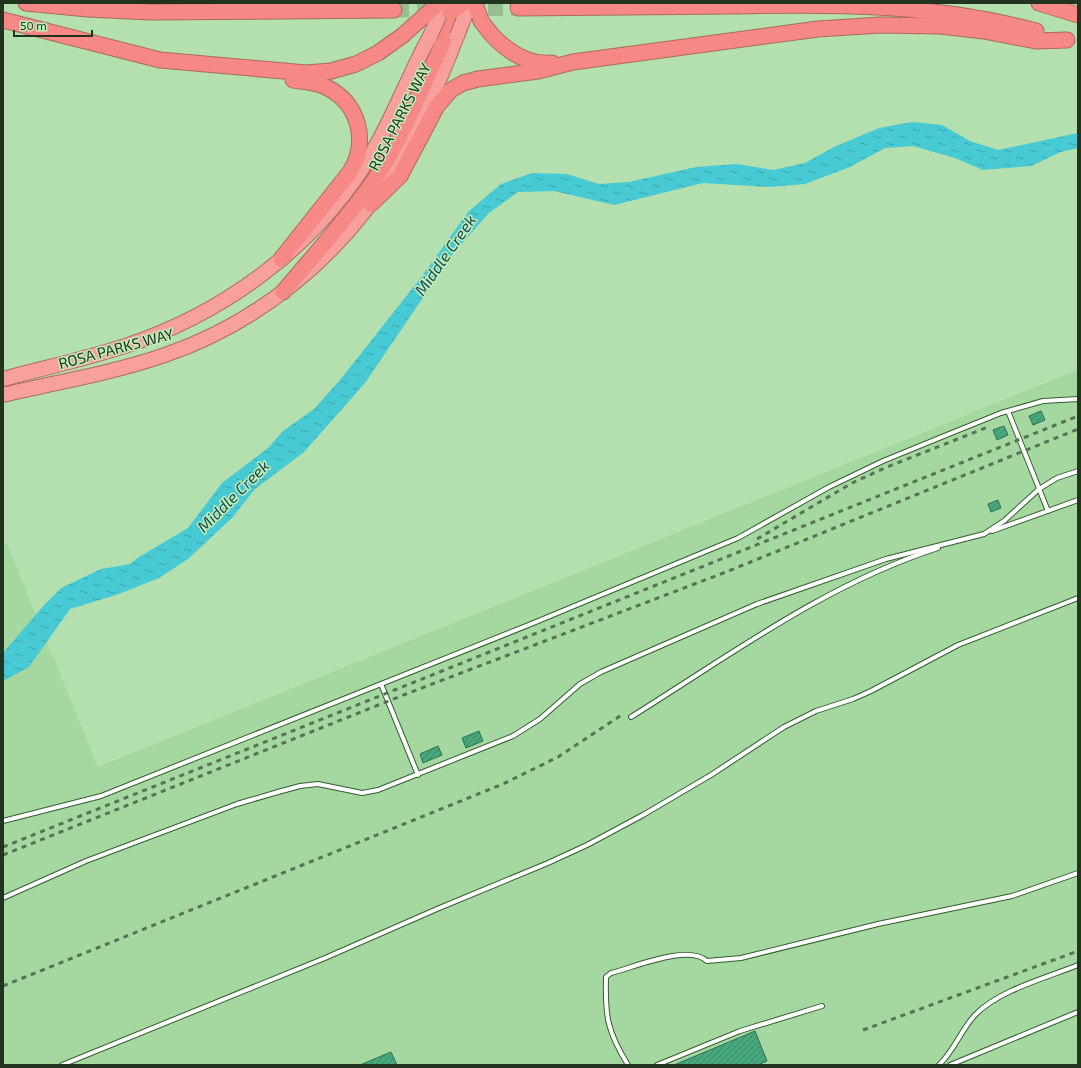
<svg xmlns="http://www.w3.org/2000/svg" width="1081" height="1068" font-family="'Exo 2',sans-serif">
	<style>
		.built { fill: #a5d8a0 }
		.water { fill: url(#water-ripples) }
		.building { fill: url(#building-hatch); stroke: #2e7154 }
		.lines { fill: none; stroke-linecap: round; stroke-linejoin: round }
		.motorway-tunnel { stroke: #96bd92; stroke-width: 15; stroke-dasharray: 15 8; stroke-linecap: butt }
		.service-casing { stroke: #345c30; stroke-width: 6 }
		.trunk-casing { stroke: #ac6a62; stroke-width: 16 }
		.motorway-casing { stroke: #ac6a62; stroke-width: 17 }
		.service { stroke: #fff; stroke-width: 4 }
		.trunk { stroke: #f8a09e; stroke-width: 14 }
		.motorway { stroke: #f68886; stroke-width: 15 }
		.rail { stroke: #577254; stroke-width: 3; stroke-dasharray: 5 5; stroke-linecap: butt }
		.trunk-bridge-casing { stroke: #ac6a62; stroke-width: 16; stroke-linecap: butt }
		.motorway-bridge-casing { stroke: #ac6a62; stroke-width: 17; stroke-linecap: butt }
		.trunk-bridge { stroke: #f8a09e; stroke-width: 14 }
		.motorway-bridge { stroke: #f68886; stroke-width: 15 }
		.labels { text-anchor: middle; stroke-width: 3; stroke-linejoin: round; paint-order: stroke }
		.street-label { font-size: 15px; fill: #223320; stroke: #bfedba }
		.water-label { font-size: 16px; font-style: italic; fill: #134b50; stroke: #bfedba }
	</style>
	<defs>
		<pattern id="water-ripples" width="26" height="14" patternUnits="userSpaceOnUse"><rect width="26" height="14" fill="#47cad4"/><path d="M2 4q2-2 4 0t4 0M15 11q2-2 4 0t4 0" fill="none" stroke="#3ba5ac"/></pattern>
		<pattern id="building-hatch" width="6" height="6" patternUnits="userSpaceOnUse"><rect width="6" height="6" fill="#47a87e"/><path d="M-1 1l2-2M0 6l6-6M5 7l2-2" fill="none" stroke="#3b8967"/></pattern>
	</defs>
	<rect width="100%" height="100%" fill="#b3e0ae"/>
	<path class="built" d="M1078,370V1065H3V546L7,544L98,767Z"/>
	<path class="water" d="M912,122L942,125L970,141L998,150L1078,133V148L1061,152L1031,166L983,170L955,158L913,146L885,148L850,167L805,184L770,187L703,183L614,205L554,191L518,192L489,213L454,252L365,383L304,452L255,489L232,518L188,559L159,578L119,594L70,609L29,667L3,681V653L44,605L61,588L101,569L130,564L139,557L188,528L222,483L268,448L283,431L314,409L340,380L419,280L469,211L501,184L532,173L567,174L599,184L629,182L696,167L737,164L773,170L805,163L834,147L879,128Z"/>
	<g class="building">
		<path d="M1041,411L1045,420L1033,425L1029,416Z"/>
		<path d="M1004,426L1008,435L997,440L993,430Z"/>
		<path d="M998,500L1001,508L991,512L988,504Z"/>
		<path d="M479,731L483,741L466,748L462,738Z"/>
		<path d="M438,746L442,755L423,763L420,754Z"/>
		<path d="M755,1031L767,1061L758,1065H674Z"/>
		<path d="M391,1052L397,1065H360Z"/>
	</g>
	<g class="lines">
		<g class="motorway-tunnel">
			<path d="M465,9L518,8"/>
			<path d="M394,10L441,9"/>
		</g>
		<g class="service-casing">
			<g id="service">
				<path d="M1008,411L1048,511"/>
				<path d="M992,531L1078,500"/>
				<path d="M381,684L418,775"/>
				<path d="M631,717C729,656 826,584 938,548"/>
				<path d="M3,821L101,796L531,624L738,538L829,487L883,461L949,434L1001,413L1043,401L1078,399"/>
				<path d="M3,898L86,861L237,804L278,792L300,786L318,784L362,793L378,790L513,736L540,719L580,684L601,672L757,604L886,559L984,534L1004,521L1039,489L1057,478L1078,471"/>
				<path d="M62,1065L325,958L437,909L548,863L587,845L643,815L711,775L784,727L816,711L853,699L871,691L958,645L1078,598"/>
				<path d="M628,1065C607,1031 605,1016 606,977L611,973C635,967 688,944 707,961L741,958L878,924L1012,896L1078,873"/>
				<path d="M657,1065L740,1031L822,1006"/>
				<path d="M939,1065C954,1051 961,1030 975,1015C999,990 1046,978 1078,965"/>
				<path d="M950,1065L1078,1012"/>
			</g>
		</g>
		<g class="trunk-casing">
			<g id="trunk">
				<path d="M3,379C44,368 85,359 125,346C225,313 314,247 369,158C393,119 408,76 430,36"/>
				<path d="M3,395C57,382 113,373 165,355C258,323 338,258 390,175C418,132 439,83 457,36"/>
			</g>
		</g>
		<g class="motorway-casing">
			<g id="motorway">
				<path d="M26,3L88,9L150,12L394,10"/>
				<path d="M1039,3L1078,15"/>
				<path d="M518,8C589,7 661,6 733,6C835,4 937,4 1036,31"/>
				<path d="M3,20L160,60L306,73L331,71L356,64L378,53L402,36"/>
				<path d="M492,35C507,51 528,65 552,63"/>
				<path d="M371,204L400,176L437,106L451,90L463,83L478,79L538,71L573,62L818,29L880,25L940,26L984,31L1036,41L1067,40"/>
				<path d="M281,259L350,172C369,142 359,103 326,87C316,82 304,82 293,80"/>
				<path d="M283,292C314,255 347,219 375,179C396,148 411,113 426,79C436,58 448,37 450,13"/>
			</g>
		</g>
		<use href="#service" class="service"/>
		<use href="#trunk" class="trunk"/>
		<use href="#motorway" class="motorway"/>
		<g class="rail">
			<path d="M757,539L852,483L887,467L988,427"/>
			<path d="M3,847L1078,416"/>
			<path d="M3,855L406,694L726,572L1078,429"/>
			<path d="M3,986L503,784L558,757L623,714"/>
			<path d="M863,1030L1078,951"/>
		</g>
		<g class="trunk-bridge-casing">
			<g id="trunk-bridge">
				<path d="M430,36L445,3"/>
				<path d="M457,36L470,3"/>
			</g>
		</g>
		<g class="motorway-bridge-casing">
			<g id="motorway-bridge">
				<path d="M475,3L481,21L492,35"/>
				<path d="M450,13L463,3"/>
				<path d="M402,36L439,3"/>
			</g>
		</g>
		<use href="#trunk-bridge" class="trunk-bridge"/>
		<use href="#motorway-bridge" class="motorway-bridge"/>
	</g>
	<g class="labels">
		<g class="street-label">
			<text transform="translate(400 117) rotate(-63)" y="5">ROSA PARKS WAY</text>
			<text transform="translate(116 349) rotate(-15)" y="5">ROSA PARKS WAY</text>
		</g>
		<g class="water-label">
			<text transform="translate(445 255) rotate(-55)" y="6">Middle Creek</text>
			<text transform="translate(233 496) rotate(-45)" y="6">Middle Creek</text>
		</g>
	</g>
	<rect width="1081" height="1068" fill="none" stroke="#223320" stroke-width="8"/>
	<path d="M14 30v6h78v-6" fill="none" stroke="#223320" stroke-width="2"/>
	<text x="20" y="30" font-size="12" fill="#223320" stroke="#bfedba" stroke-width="3" paint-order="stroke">50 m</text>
</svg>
